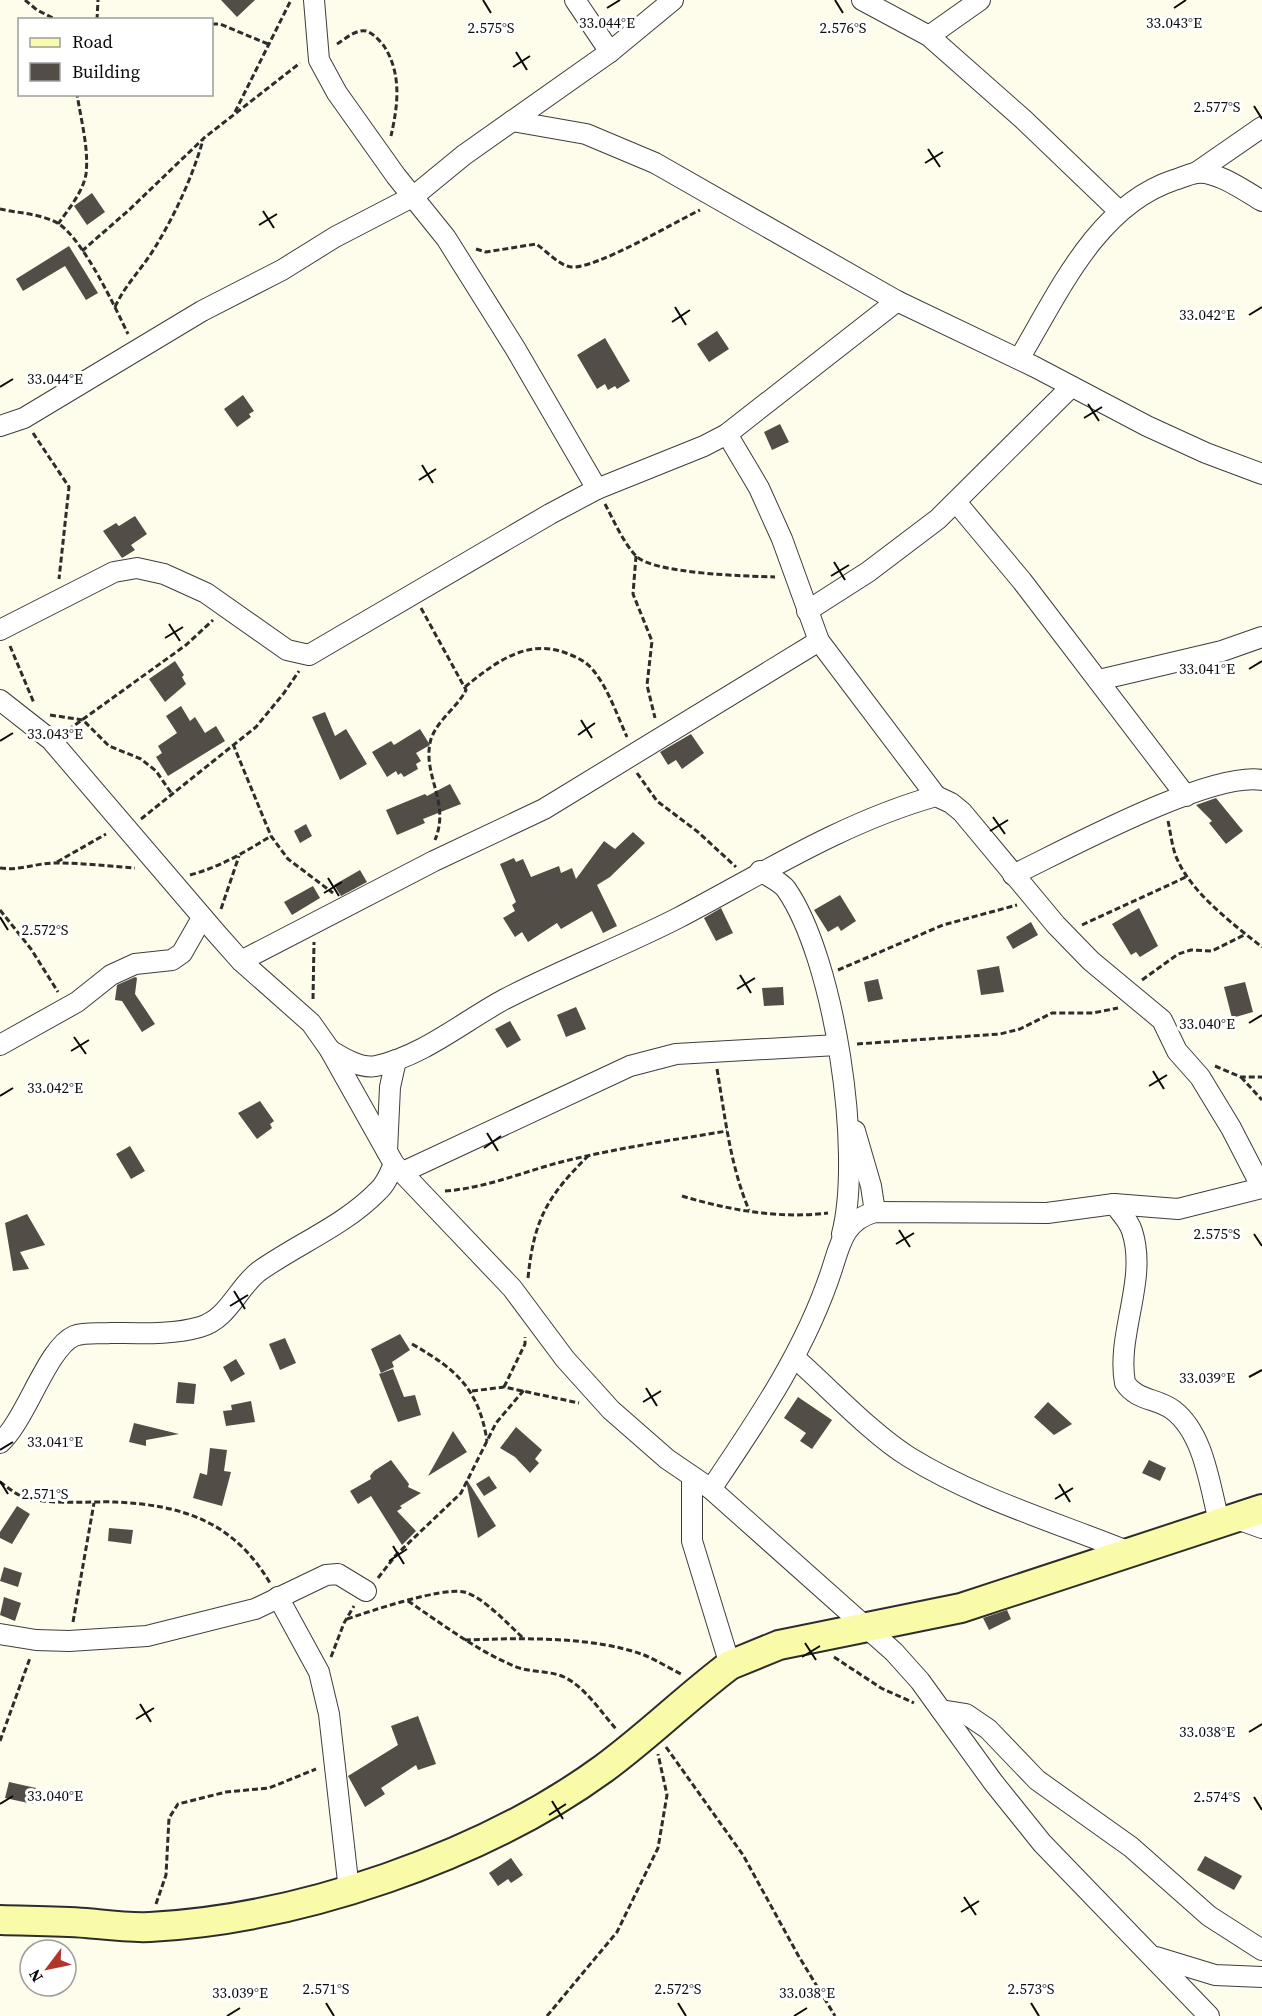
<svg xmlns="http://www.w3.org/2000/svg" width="1262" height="2016" font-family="'Source Serif 4',serif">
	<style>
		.building { fill: #534d48 }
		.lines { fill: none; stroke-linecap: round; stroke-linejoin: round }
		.street-casing { stroke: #3e3e3e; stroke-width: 22 }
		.secondary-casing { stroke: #2d2d2d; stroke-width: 32 }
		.path { stroke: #2d2d2d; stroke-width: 3; stroke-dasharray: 6 3; stroke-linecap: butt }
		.street { stroke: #fff; stroke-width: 20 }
		.secondary { stroke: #fafba8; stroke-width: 28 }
		.ticks { fill: none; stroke: #0b0b0b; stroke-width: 2 }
		.ticks-label { font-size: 15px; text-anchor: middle; fill: #0b0b0b; stroke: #fff; stroke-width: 6; stroke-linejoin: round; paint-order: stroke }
	</style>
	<rect width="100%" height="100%" fill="#fefcea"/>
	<g class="building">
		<path d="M221,0H255L237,17Z"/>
		<path d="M92,193L105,212L87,225L74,206Z"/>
		<path d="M69,246L98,293L86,300L65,266L23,291L16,279Z"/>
		<path d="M717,331L729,349L709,362L697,344Z"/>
		<path d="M605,338L630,381L617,389L615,386L608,390L605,384L597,389L577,355Z"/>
		<path d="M243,395L254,411L249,414L251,417L237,427L224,409Z"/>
		<path d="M780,424L789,442L772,450L764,432Z"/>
		<path d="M135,516L147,534L131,545L135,550L122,558L103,531L116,523L119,526Z"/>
		<path d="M175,661L184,675L182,677L186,684L165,702L149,679Z"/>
		<path d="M181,706L190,721L195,717L205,733L216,726L225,741L168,776L156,757L162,753L158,746L177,733L166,716Z"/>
		<path d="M325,712L335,736L346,729L367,764L340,780L312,717Z"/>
		<path d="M420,729L430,745L416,753L421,761L416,764L418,769L404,777L401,773L398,775L396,771L387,777L372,752L391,741L394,745Z"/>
		<path d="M691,734L704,753L682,769L676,760L668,765L660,752Z"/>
		<path d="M450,784L461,804L423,819L425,823L397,835L386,810L425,794L427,796Z"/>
		<path d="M1216,798L1243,831L1226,844L1209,823L1212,821L1196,805Z"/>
		<path d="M306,824L312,836L300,843L294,831Z"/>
		<path d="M633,832L645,843L610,877L597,885L617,926L603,933L592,911L561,929L557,923L528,942L522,932L515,937L503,918L515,911L512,905L516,902L500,864L514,858L516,862L523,859L531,877L559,866L561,873L572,868L576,879L604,841L615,849Z"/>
		<path d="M360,870L367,882L341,896L334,885Z"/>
		<path d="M313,886L320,898L292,915L284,902Z"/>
		<path d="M840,895L856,921L841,931L838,926L828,932L814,910Z"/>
		<path d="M721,908L733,933L716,941L704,918Z"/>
		<path d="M1139,908L1158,946L1140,957L1136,952L1131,955L1112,924Z"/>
		<path d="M1031,922L1038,935L1013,949L1006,937Z"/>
		<path d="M999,966L1004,992L981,995L977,970Z"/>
		<path d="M135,977L137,978L135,994L155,1024L142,1032L122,1001L115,1000L117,985Z"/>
		<path d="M878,979L883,999L868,1002L864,982Z"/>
		<path d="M1245,982L1253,1012L1232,1018L1224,987Z"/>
		<path d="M783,987L784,1005L764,1006L762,988Z"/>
		<path d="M576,1007L586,1029L566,1037L557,1015Z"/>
		<path d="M510,1021L521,1040L507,1048L495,1029Z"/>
		<path d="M260,1101L274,1121L270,1124L272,1128L257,1139L238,1113Z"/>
		<path d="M130,1146L145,1171L131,1179L116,1154Z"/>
		<path d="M27,1214L45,1245L20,1252L29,1269L13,1271L5,1223Z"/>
		<path d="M400,1334L410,1350L392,1362L394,1367L381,1373L371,1349Z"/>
		<path d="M285,1338L296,1363L280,1370L269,1344Z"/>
		<path d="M236,1359L245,1374L231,1382L223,1367Z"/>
		<path d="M393,1369L404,1397L415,1395L421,1415L398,1422L379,1374Z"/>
		<path d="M178,1382L196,1384L194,1404L176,1403Z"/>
		<path d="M798,1397L832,1420L812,1449L800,1441L806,1433L784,1418Z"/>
		<path d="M251,1401L255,1422L226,1426L223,1411L232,1410L231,1405Z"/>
		<path d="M1048,1402L1072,1424L1054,1435L1034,1417Z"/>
		<path d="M134,1423L179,1434L146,1440V1446L129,1442Z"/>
		<path d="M516,1427L542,1450L535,1459L539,1463L530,1473L515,1457L500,1448Z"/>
		<path d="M453,1431L467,1452L428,1476Z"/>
		<path d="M210,1448L227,1450L224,1471L231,1472L222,1506L193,1498L200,1473L207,1475Z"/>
		<path d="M391,1460L409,1484L408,1487L421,1493L400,1506L402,1508L397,1511L416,1531L402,1545L371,1496L358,1504L350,1491L371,1479L370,1476L374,1471Z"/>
		<path d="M1149,1460L1166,1468L1160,1481L1142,1473Z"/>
		<path d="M489,1476L497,1488L484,1496L476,1484Z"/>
		<path d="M467,1480L496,1526L478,1538L466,1481Z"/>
		<path d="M17,1506L30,1514L12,1544L0,1538V1532Z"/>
		<path d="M109,1528L133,1530L131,1544L108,1541Z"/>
		<path d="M4,1567L22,1573L18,1587L0,1581Z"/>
		<path d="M4,1597L21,1603L15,1621L0,1615Z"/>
		<path d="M1007,1610L1011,1619L989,1630L983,1618Z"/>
		<path d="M418,1716L436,1764L418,1770L416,1765L381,1788L385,1794L365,1807L348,1776L398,1745L391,1726Z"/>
		<path d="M9,1782L36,1788L33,1804L5,1798Z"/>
		<path d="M1205,1856L1242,1876L1234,1890L1197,1870Z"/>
		<path d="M511,1858L523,1875L511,1883L508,1879L498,1886L489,1873Z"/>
	</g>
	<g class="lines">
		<g class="street-casing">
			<g id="street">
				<path d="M314,0L319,60L337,93L396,176L446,238L515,348L597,489"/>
				<path d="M575,0L610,52"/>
				<path d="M862,0L929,36L1023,119L1119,211"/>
				<path d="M929,36L980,0"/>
				<path d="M512,121L586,134L655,163L897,301L1035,367L1147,426L1206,453L1262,474"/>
				<path d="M1197,172L1262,127"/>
				<path d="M1019,359C1058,294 1096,206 1174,180C1181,178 1189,174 1196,173C1216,170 1245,191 1262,201"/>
				<path d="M0,426L24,418L202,311L282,270L335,237L414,196L464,155L610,52L673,0"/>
				<path d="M727,434L759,488L782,539L819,641L936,796"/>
				<path d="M956,502L1022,581L1186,796"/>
				<path d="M807,611L868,572L938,519L1071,387"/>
				<path d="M0,630L114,572L137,568L164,574L206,593L287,650L309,655L550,514L597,489L704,446L727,434L897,301"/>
				<path d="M1099,680L1222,651L1262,637"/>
				<path d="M0,700L51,740L217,934L241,961L311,1023L330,1050L394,1164L512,1288L565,1359L611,1410L667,1459L711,1489L894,1652L920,1681L993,1782L1042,1843L1209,2016"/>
				<path d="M760,871C768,876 781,882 786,889C835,959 863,1153 842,1234"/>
				<path d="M1013,875C1065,850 1210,771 1262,780"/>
				<path d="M241,961L434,861L544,809L819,641"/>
				<path d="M0,1045L77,1002L111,975L135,964L172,960L182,953L202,918"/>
				<path d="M330,1050C343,1058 361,1069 376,1066C423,1056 464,1021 505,999C561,970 621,947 678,918C762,874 843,822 936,796L951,803L962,812L1056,925L1091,961L1162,1020L1177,1051L1200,1077L1231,1128L1262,1188"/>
				<path d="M855,1131L871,1186L875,1212"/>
				<path d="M387,1151L390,1087L396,1060"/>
				<path d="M403,1172L630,1066L676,1054L837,1045"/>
				<path d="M1114,1204C1121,1213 1129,1221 1132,1231C1148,1280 1116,1334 1125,1383C1137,1401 1157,1398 1173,1410C1205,1434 1210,1489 1220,1525"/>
				<path d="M795,1358C829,1388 872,1434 909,1457C977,1499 1058,1523 1132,1553"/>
				<path d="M0,1443C26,1420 47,1348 74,1336C85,1332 98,1334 110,1333C138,1333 173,1335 200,1327C228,1319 237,1289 258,1272C297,1244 344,1226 378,1191C386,1184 390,1173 394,1164"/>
				<path d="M692,1478V1541L730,1665"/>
				<path d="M711,1489C759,1418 807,1348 833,1266C841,1240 846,1220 875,1212L1047,1213L1114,1204L1178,1209L1262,1188"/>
				<path d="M1237,1519L1262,1528"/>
				<path d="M278,1597L319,1672L329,1714L349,1890"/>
				<path d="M0,1634L36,1640L69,1641L147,1636L255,1609L326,1575L338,1574L366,1591"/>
				<path d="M941,1710L966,1714L988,1729L1037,1780L1131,1847L1209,1916L1262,1950"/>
				<path d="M1156,1957L1215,1975L1262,1977"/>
			</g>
		</g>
		<g class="secondary-casing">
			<path id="secondary" d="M0,1920C29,1921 57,1921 86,1923C107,1925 129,1928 150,1927C299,1919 482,1857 603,1769C647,1737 686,1698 730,1665L779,1645L961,1608L1262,1509"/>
		</g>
		<g class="path">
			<path d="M25,0L37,10L57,20"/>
			<path d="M97,20L98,0"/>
			<path d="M212,24H220L268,44"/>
			<path d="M337,44C345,39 356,29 366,31C373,33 380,41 384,46C402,74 398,105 391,136"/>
			<path d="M235,112L291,0"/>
			<path d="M0,209C18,213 43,214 59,224C84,241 115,307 128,334"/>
			<path d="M58,224C68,210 83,192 86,174C89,149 81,120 77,94"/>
			<path d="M476,249L486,252L536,244C547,251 558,265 571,267C596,269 673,223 700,210"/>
			<path d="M82,251L129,210L204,138L300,63"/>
			<path d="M115,307C125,285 141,270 154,249C175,215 192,178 203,140"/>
			<path d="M33,433L69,487L59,579"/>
			<path d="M605,504C614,521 623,542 636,556C654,574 747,576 775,577"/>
			<path d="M636,556L633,594L652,641L647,685L655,718"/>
			<path d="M421,608L466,690C457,708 438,719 431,739C421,774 451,802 435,840"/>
			<path d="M10,646L34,703"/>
			<path d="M465,687C494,663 527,638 566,653C576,657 586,661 593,670C608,688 617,715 627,737"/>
			<path d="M50,715L83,720L109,746L141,759L156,771L172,794"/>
			<path d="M68,730L186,645L213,620"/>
			<path d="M233,744L271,836L288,859L333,893"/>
			<path d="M637,773L657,801L698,832L736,867"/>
			<path d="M141,819L256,727L284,693L299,671"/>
			<path d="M1168,821C1171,834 1172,849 1178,861C1193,894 1234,925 1262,947"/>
			<path d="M57,862L106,834"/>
			<path d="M0,868C19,871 36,863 55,863C82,863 108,866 135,868"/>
			<path d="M190,875C220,867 245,852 271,836"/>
			<path d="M221,909L239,856"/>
			<path d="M0,910L31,949L58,992"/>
			<path d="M1082,925L1186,877"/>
			<path d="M838,970L943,925L1017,905"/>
			<path d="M1142,980L1178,954L1191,950L1212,951L1246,934"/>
			<path d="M313,999L314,942"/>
			<path d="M857,1044L1000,1034L1020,1029L1052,1013H1093L1118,1008"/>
			<path d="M1215,1066L1241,1077H1262"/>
			<path d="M717,1069C725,1116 730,1165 749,1210"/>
			<path d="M1241,1077L1262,1100"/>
			<path d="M445,1191C487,1188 525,1171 565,1161C618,1148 673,1140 727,1131"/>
			<path d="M682,1196C728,1210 780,1219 828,1213"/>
			<path d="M528,1278C534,1219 547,1197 588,1156"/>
			<path d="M412,1344C456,1369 479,1389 487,1441"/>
			<path d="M504,1387L525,1344V1337"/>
			<path d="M472,1391L504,1387L579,1403"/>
			<path d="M0,1482C6,1486 13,1492 19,1495C44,1506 88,1501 115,1502C183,1505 234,1522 270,1583"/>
			<path d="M378,1578L396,1555L461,1493L496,1423L524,1390"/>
			<path d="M408,1601C442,1624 476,1650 514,1666C530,1673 548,1670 564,1677C585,1687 601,1712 616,1729"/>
			<path d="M347,1619C371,1611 441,1587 464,1592C482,1596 509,1625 523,1638"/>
			<path d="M73,1622L94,1503"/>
			<path d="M465,1640C519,1638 593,1636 644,1655C656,1660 669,1668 681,1674"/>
			<path d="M331,1657L344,1623L354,1606"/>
			<path d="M834,1657L881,1688L914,1703"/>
			<path d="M0,1741L30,1658"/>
			<path d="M666,1747L743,1855L798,1955L835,2016"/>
			<path d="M156,1904L166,1875L169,1818L178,1804L226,1792L269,1788L316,1769"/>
			<path d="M547,2016L617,1932L658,1848L667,1795L658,1754"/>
		</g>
		<use href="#street" class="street"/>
		<use href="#secondary" class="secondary"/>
	</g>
	<path class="ticks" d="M483,0L491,13M835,0L843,13M607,8L620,0M1174,8L1186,0M516,52L527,70M513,67L530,56M1254,106L1262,119M928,149L940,167M925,163L943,152M263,211L274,228M259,225L277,214M675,307L686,325M1249,315L1262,307M672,322L690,310M0,387L13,379M1088,404L1099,421M1084,418L1102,407M422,465L433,483M419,480L436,469M834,562L845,580M831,576L849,565M169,624L180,641M165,638L183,627M1249,669L1262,661M581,720L592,738M578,735L595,723M0,741L13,733M993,817L1005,834M990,831L1008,820M328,878L339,896M324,893L342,882M0,917L8,930M740,975L751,993M737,989L755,978M1249,1023L1262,1015M74,1037L86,1054M71,1051L89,1040M1153,1071L1164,1089M1149,1086L1167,1075M0,1096L13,1088M487,1133L498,1151M484,1148L501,1136M899,1230L910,1247M1254,1234L1262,1246M896,1244L914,1233M234,1291L245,1309M230,1306L248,1295M1249,1377L1262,1370M646,1388L657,1406M643,1402L661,1391M0,1450L13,1442M0,1481L8,1494M1059,1484L1070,1502M1055,1499L1073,1488M393,1546L404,1564M389,1561L407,1549M805,1643L816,1660M802,1657L820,1646M140,1704L151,1722M136,1719L154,1708M1249,1732L1262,1724M1254,1797L1262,1810M552,1801L563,1819M0,1804L13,1796M549,1815L566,1804M964,1897L976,1915M961,1912L979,1901M326,2003L334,2016M678,2003L686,2016M1031,2003L1039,2016M227,2016L240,2008M794,2016L807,2008"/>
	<g class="ticks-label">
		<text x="607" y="28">33.044°E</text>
		<text x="1174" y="28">33.043°E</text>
		<text x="491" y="33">2.575°S</text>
		<text x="843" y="33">2.576°S</text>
		<text x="1217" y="112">2.577°S</text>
		<text x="1207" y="320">33.042°E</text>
		<text x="55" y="384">33.044°E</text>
		<text x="1207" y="674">33.041°E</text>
		<text x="55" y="739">33.043°E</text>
		<text x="45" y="935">2.572°S</text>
		<text x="1207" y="1029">33.040°E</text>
		<text x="55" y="1093">33.042°E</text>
		<text x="1217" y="1239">2.575°S</text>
		<text x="1207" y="1383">33.039°E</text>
		<text x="55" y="1447">33.041°E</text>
		<text x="45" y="1499">2.571°S</text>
		<text x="1207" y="1737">33.038°E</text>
		<text x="55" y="1801">33.040°E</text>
		<text x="1217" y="1802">2.574°S</text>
		<text x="326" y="1994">2.571°S</text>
		<text x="678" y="1994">2.572°S</text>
		<text x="1031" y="1994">2.573°S</text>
		<text x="240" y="1998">33.039°E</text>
		<text x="807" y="1998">33.038°E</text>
	</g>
	<rect x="18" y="18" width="195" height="78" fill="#ffffff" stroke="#9d9d9d" stroke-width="1.5"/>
	<rect x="30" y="38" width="30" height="9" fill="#fafba8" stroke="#9d9d9d" stroke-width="1.5"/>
	<text x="72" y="48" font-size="18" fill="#0b0b0b">Road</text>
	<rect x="30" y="63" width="30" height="18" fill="#534d48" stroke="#9d9d9d" stroke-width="1.5"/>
	<text x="72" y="78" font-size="18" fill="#0b0b0b">Building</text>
	<g transform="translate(48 1968) rotate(238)"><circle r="28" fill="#ffffff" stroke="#9d9d9d" stroke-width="1.5"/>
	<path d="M0-4.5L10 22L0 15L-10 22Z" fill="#b2352b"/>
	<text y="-9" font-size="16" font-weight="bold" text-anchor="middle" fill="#0b0b0b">N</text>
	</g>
</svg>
